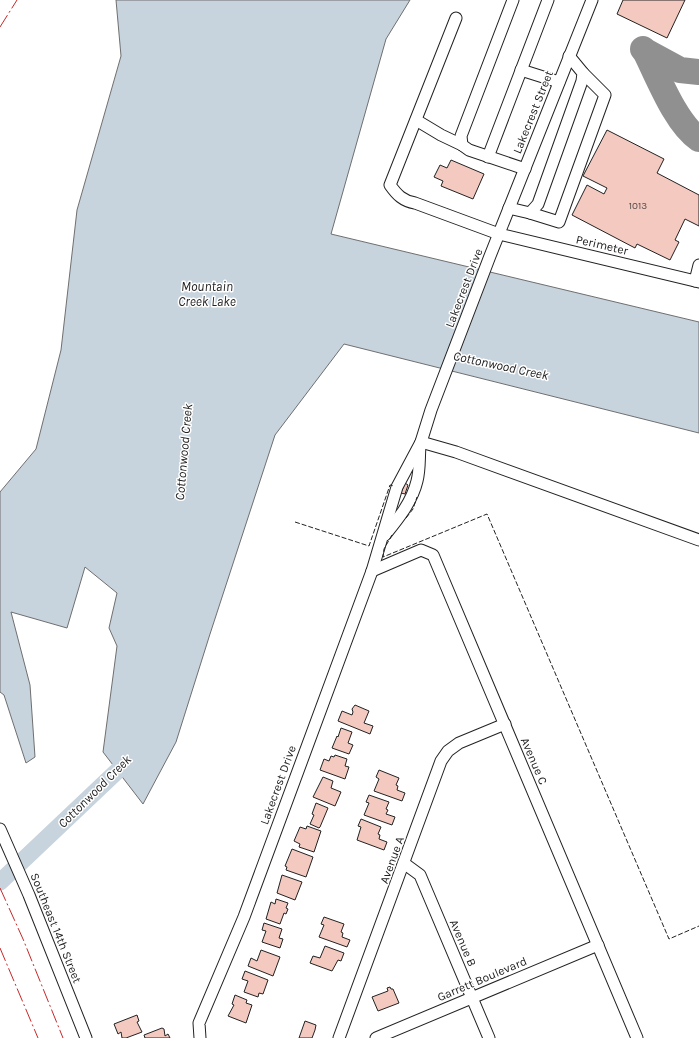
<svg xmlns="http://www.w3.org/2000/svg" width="699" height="1038" font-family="Karla,sans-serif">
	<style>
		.water { fill: #c7d3dd; stroke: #6f6f6f }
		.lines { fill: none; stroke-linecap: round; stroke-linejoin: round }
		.river { stroke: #c7d3dd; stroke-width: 17 }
		.taxiway { stroke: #909090; stroke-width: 26 }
		.building { fill: #f3c9c0; stroke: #222 }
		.minor-casing { stroke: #222; stroke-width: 13 }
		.minor { stroke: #fff; stroke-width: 11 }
		.fence { stroke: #222; stroke-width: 1; stroke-dasharray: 5 2; stroke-linecap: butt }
		.power { stroke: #c62828; stroke-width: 1; stroke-dasharray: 14 3 2 3; stroke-linecap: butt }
		.labels { text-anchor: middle; stroke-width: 3; stroke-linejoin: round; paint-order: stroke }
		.number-label { font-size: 10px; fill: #564c4a }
		.street-label { font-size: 12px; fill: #222; stroke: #fff }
		.water-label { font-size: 13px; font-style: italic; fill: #222; stroke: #fff }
	</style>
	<rect width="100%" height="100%" fill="#fff"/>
	<path class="water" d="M116,0H410L386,39L331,234L699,322V433L344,344L275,435L210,634L176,742L143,804L103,752L117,646L109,628L117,593L85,567L67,628L11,612L30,685L35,757L26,763L4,695L0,692V492L36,449L61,350L77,210L121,56Z"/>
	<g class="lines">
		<path class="river" d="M0,882L132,757L133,755"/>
		<g class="taxiway">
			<path d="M643,49L645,51L680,70L699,72"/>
			<path d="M645,51C658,77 676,124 699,139"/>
		</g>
	</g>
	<g class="building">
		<path d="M623,0H685L667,38L617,14Z"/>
		<path d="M607,130L664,159L657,173L699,195V226L685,219L675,240L679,242L670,260L637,244L635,248L572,215L587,185L604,194L607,188L583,176Z"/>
		<path d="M451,160L484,174L473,199L441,186L443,181L434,177L440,165L447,168Z"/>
		<path d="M405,483L408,485L405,494L401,493Z"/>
		<path d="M355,705L369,711L364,723L373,726L370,734L338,721L342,711L352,715L353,712L352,709Z"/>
		<path d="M341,728L352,732L348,743L353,745L349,754L332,748L337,736L338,737Z"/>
		<path d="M335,755L347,759L345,766L349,767L345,779L320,770L324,759L329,761L331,756L334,757Z"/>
		<path d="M379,770L399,778L396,785L398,786L397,790L405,793L402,801L374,791L379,779L376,777Z"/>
		<path d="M323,777L333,781L331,788L341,792L335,806L313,797Z"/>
		<path d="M369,795L389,802L386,809L388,810L386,814L395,817L392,825L364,815L369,803L366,802Z"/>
		<path d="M316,803L328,808L320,827L319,828L310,824L314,815L312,814Z"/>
		<path d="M361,819L381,827L378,834L380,835L379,839L387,842L384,850L357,840L361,827L358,826Z"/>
		<path d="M307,826L321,831L314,852L299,847L300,844L294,841L300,827L306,829Z"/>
		<path d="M292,849L313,857L306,877L286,870L287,867L285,866Z"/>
		<path d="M282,875L302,882L295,900L277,893Z"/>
		<path d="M276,899L288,903L286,908L288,909L286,914L284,913L280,924L266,919L271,902L275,904Z"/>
		<path d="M324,917L344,924L341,932L343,933L342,937L350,940L347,947L319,937L324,925L321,924Z"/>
		<path d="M264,923L282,929L279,938L283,939L280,948L262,942L266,931L262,930Z"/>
		<path d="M325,946L344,953L341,961L338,960L332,971L310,963L313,956L320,958Z"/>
		<path d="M261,950L280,957L273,976L248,966L251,958L257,961Z"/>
		<path d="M245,971L268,980L263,994L259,993L258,997L244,992L248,981L242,979Z"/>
		<path d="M390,987L391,989H393L399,1003L378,1011L372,997L388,991L387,988Z"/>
		<path d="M235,995L247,1000L246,1003L252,1005L246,1023L228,1016L234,1005L232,1004Z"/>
		<path d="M137,1015L139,1021L137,1022L142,1032L126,1038H122L121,1032L118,1034L114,1024Z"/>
		<path d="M305,1021L316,1025L315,1030L312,1038H299Z"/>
		<path d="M162,1028L164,1029L165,1036L168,1034L170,1038H145L144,1035Z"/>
	</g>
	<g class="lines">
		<g class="minor-casing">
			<g id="minor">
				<path d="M513,0L461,136L462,145L469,150L525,169"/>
				<path d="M456,18L390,185C397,195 403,201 415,203L499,234L699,282"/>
				<path d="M521,70L559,82"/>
				<path d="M416,120L441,135L462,145"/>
				<path d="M488,157L548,0"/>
				<path d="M509,208L530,213L538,204L582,81L583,73L569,56"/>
				<path d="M530,213L559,222L605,95L583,73"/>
				<path d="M695,281L699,265"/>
				<path d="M421,442L456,452L699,540"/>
				<path d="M385,535C398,519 412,502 417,481C420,470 419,458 420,446"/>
				<path d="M372,571L421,550L433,555L637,1038"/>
				<path d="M0,829L29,895L86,1038"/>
				<path d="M405,864L420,875L489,1038"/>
				<path d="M200,1038L199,1023L244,917L372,571L397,487L421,442L431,410L490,256L592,0"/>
				<path d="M339,1038L441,761L448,751L459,743L505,724"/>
				<path d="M376,1038L598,945"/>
			</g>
		</g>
		<use href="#minor" class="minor"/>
		<g class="fence">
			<path d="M406,518L413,509L417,497"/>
			<path d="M295,522L369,546L390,485L394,486"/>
			<path d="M392,535L384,549L383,557L487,514L669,939L699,926"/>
		</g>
		<g class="power">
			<path d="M0,27L17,0"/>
			<path d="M0,888L23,939L63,1038"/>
			<path d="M0,948L38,1038"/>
		</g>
	</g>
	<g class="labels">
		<g class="number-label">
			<text x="638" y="209">1013</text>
		</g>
		<g class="street-label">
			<text transform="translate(533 112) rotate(-68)" y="4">Lakecrest Street</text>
			<text transform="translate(602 245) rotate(13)" y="4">Perimeter</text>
			<text transform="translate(464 288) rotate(-69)" y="4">Lakecrest Drive</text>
			<text transform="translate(534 761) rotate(67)" y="4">Avenue C</text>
			<text transform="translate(278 785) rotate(-70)" y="4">Lakecrest Drive</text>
			<text transform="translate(392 860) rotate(-70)" y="4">Avenue A</text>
			<text transform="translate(56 928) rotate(68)" y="4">Southeast 14th Street</text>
			<text transform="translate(463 943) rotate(67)" y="4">Avenue B</text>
			<text transform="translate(482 979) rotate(-23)" y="4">Garrett Boulevard</text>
		</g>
		<g class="water-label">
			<text x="207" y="291">Mountain<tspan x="207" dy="15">Creek Lake</tspan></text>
			<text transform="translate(501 365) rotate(12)" y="5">Cottonwood Creek</text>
			<text transform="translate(183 452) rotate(-85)" y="5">Cottonwood Creek</text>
			<text transform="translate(94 791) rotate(-45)" y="5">Cottonwood Creek</text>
		</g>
	</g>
</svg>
